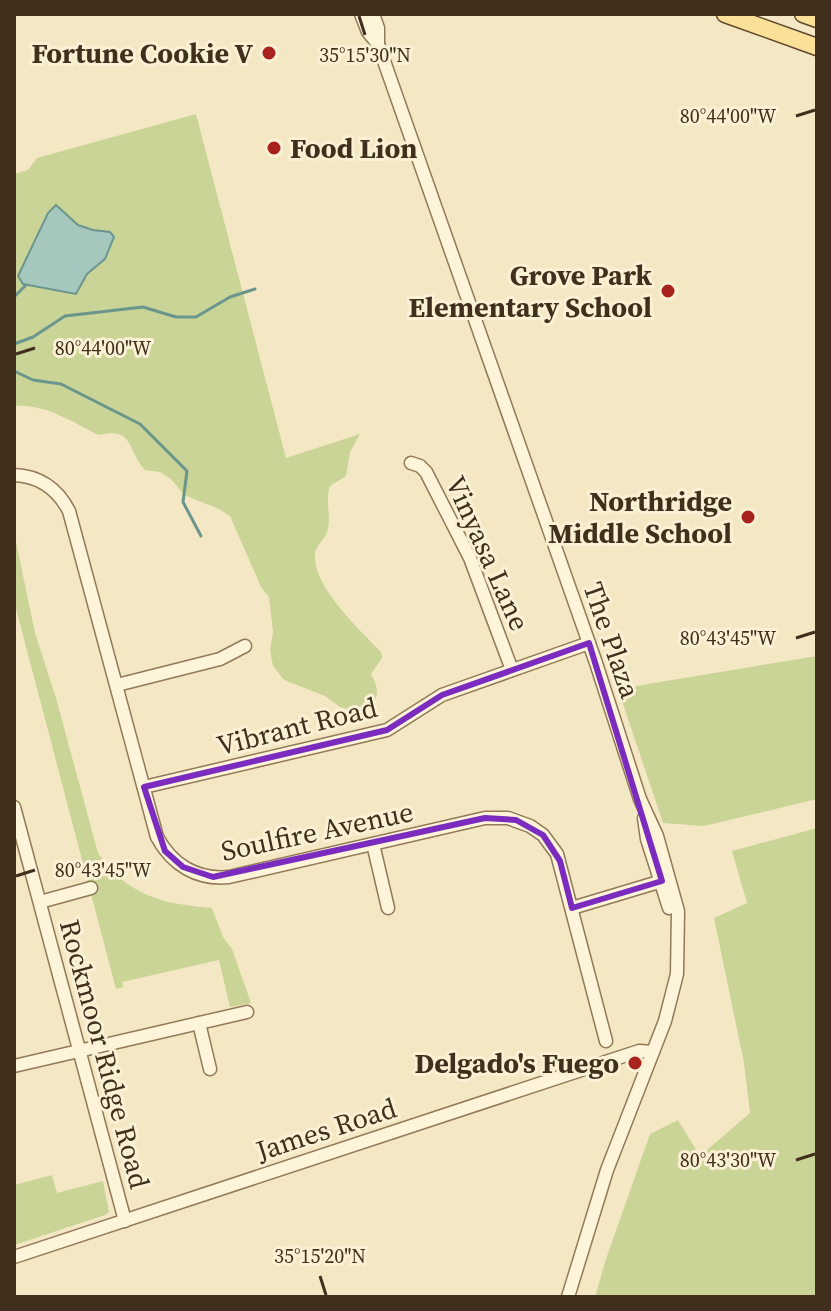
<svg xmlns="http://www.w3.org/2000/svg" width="831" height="1311" font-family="'Source Serif 4',serif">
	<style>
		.green { fill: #cad496 }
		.water { fill: #a6c7be; stroke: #6b968d; stroke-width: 2 }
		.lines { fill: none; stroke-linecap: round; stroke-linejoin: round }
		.stream { stroke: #6b968d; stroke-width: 3 }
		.minor-casing { stroke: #927957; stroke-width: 15 }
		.major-casing { stroke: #5f462c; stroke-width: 19 }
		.minor { stroke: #fdf4d9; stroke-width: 12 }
		.major { stroke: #fbe097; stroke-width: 16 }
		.marked { fill: none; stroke: #7b2cbf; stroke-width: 6; stroke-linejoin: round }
		.ticks { fill: none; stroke: #402f1d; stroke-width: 3 }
		.poi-dot { fill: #a9231e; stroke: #faf1d5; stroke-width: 3 }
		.labels { text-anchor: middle; stroke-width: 6; stroke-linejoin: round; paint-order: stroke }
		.poi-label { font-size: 28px; font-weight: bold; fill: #402f1d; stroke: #faf1d5; text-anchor: end }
		.street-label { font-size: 28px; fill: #402f1d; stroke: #faf1d5 }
		.ticks-label { font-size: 20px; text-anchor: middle; fill: #402f1d; stroke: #faf1d5; stroke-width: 6; stroke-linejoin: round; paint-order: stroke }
	</style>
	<rect width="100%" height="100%" fill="#f4e8c4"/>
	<g class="green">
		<path d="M196,114L286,458L360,434L350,452L346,476L330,486C325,500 331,515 328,529C326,540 315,544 315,556C314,588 360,630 381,652L382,658L371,674C379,689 379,695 370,709L360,712L340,707L325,696L284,680L273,666L270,650L273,632L269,597L261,587L230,516L219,509L184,495L171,479L160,472L145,470C126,448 134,427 98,435C74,422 43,403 14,406V174L28,170L37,158Z"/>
		<path d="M14,532L35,633L56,698L98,853C128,896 163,904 212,908L223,937L232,949L251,1003L230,1007L219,960L122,982L123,987L116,989L14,601Z"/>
		<path d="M817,656V799L704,826L663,823L618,689Z"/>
		<path d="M817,828V1297H595L606,1259L650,1134L678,1120L700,1156L750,1113L744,1063L714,918L747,903L732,851Z"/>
		<path d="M52,1175L57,1193L103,1181L109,1212L105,1215L14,1245V1185Z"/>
	</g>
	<path class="water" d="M56,205L78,225L93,230L110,232L114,237L105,259L87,274L76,294L23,284L18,276L48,213Z"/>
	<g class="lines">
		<g class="stream">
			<path d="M14,297L26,285"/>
			<path d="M14,344L33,337L65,316L143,307L176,317H196L230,297L255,289"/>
			<path d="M14,371L33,380L61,384L140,424L187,471L183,502L201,536"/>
		</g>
		<g class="minor-casing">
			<g id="minor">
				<path d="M361,14L368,32L378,44"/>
				<path d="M373,14L378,28V44L596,663L640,799L657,836L678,911L677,974L665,1021L607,1170L568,1297"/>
				<path d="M411,463L420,466L426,472L470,558L512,670"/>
				<path d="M14,475C39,476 57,488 69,511L157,837C172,865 197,880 229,877L485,818H508L530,826L543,835L557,854L606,1041"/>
				<path d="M117,685L220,659L245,646"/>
				<path d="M144,787L387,730L442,695L589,643"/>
				<path d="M14,807L125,1221"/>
				<path d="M644,818L647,839L669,908"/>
				<path d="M373,844L388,908"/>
				<path d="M40,902L91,888"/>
				<path d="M572,908L662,881"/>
				<path d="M199,1023L210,1069"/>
				<path d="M14,1066L247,1012"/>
				<path d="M14,1257L639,1051L653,1052"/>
			</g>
		</g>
		<g class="major-casing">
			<g id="major">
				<path d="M725,14L817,47"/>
				<path d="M803,14L817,19"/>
			</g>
		</g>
		<use href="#minor" class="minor"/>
		<use href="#major" class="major"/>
	</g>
	<path class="marked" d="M589,643L662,881L572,908L560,861L543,835L516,820L485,818L213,877L183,867L165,851L144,787L387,730L442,695Z"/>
	<path class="ticks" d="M359,16L365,35M796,116L815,110M16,354L35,348M796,638L815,632M16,876L35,870M796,1160L815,1154M320,1276L326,1295"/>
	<g class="poi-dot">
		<circle cx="269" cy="53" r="8"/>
		<circle cx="274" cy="148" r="8"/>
		<circle cx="668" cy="291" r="8"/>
		<circle cx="748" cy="517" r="8"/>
		<circle cx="635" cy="1063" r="8"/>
	</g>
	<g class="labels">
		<g class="poi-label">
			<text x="253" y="63">Fortune Cookie V</text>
			<text x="290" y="158" text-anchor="start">Food Lion</text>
			<text x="652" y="285">Grove Park<tspan x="652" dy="32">Elementary School</tspan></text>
			<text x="732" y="511">Northridge<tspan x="732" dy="32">Middle School</tspan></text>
			<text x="619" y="1073">Delgado's Fuego</text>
		</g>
		<g class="street-label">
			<text transform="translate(488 553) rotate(66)" y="10">Vinyasa Lane</text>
			<text transform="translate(612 640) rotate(71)" y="10">The Plaza</text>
			<text transform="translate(297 726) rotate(-14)" y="10">Vibrant Road</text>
			<text transform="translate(317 831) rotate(-12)" y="10">Soulfire Avenue</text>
			<text transform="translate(105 1054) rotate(75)" y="10">Rockmoor Ridge Road</text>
			<text transform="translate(326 1129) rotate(-18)" y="10">James Road</text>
		</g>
	</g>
	<g class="ticks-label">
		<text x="365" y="62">35°15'30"N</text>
		<text x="728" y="123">80°44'00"W</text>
		<text x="103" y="355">80°44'00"W</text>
		<text x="728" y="645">80°43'45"W</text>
		<text x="103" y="877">80°43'45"W</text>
		<text x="728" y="1167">80°43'30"W</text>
		<text x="320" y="1263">35°15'20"N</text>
	</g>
	<rect width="831" height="1311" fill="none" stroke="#402f1d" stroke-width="32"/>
</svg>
